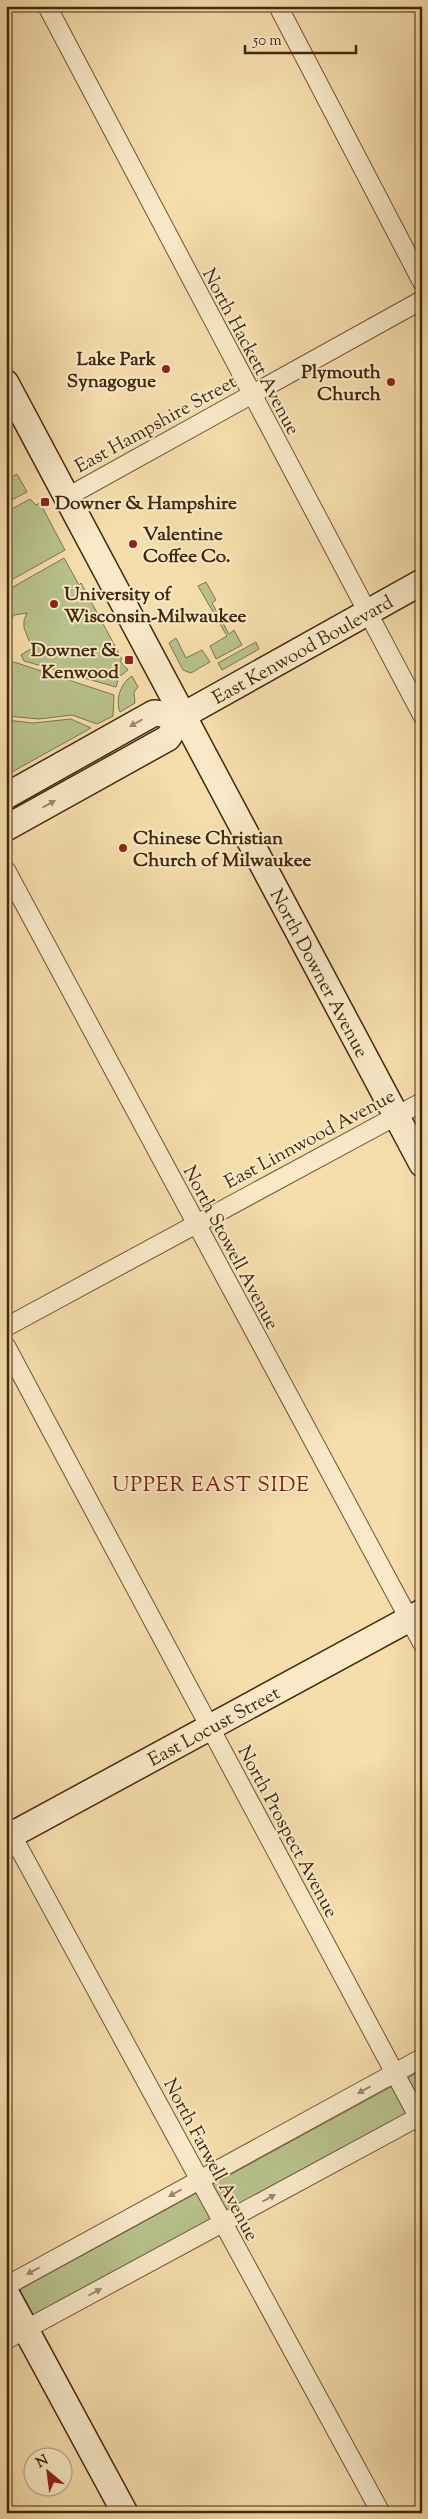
<svg xmlns="http://www.w3.org/2000/svg" width="428" height="2519" font-family="'Sorts Mill Goudy',serif">
	<style>
		.green { fill: #b8c28c; stroke: #7e754c }
		.lines { fill: none; stroke-linecap: round; stroke-linejoin: round }
		.street-casing { stroke: #705535; stroke-width: 20 }
		.secondary-casing { stroke: #43280d; stroke-width: 28 }
		.street { stroke: #f9e9c9; stroke-width: 18 }
		.secondary { stroke: #f9e9c9; stroke-width: 25 }
		.oneway { fill: #9e886b }
		.poi-dot { fill: #8f2418; stroke: #f9e9c9; stroke-width: 2 }
		.labels { text-anchor: middle; stroke-width: 4; stroke-linejoin: round; paint-order: stroke }
		.street-label { font-size: 19px; fill: #43280d; stroke: #f9e9c9 }
		.poi-label { font-size: 19px; font-weight: bold; fill: #43280d; stroke: #f9e9c9; text-anchor: start }
		.quarter-label { font-size: 21px; letter-spacing: 1px; fill: #7a1f14; stroke: #f9e9c9 }
	</style>
	<rect width="100%" height="100%" fill="#f6ddac"/>
	<filter id="stains"><feTurbulence type="fractalNoise" baseFrequency=".004" numOctaves="4"/><feColorMatrix values="0 0 0 0 .2 0 0 0 0 .09 0 0 0 0 .02 0 0 0 .5 -.17"/></filter>
	<radialGradient id="worn" r=".72"><stop offset=".6" stop-color="#630" stop-opacity="0"/><stop offset="1" stop-color="#630" stop-opacity=".3"/></radialGradient>
	<g class="green">
		<path d="M17,474L27,492L6,503V480Z"/>
		<path d="M30,499L36,505L40,503L65,550L6,583V512Z"/>
		<path d="M64,558L79,585L81,583L122,659L120,661L128,670L119,677L116,687L24,661L21,655L32,648L24,628V620L27,613L14,615L6,627V591Z"/>
		<path d="M206,582L216,600L212,603L229,634L234,630L242,645L216,659L210,646L227,636L198,586Z"/>
		<path d="M176,638L186,658L202,650L210,662L191,673L183,670L169,643Z"/>
		<path d="M256,642L259,649L222,670L218,663Z"/>
		<path d="M14,662L114,695L113,716L97,724L72,715L39,719L6,716V666Z"/>
		<path d="M132,676L138,687L134,692L135,703L120,712C115,699 121,683 132,676Z"/>
		<path d="M71,719L91,728L12,772L9,767L6,769V720L33,723Z"/>
		<path d="M108,749L110,753L108,759L6,817V805Z"/>
		<path d="M422,2070V2106L6,2332V2297Z"/>
	</g>
	<g class="lines">
		<g class="street-casing">
			<g id="street">
				<path d="M47,6L422,715"/>
				<path d="M278,6L422,282"/>
				<path d="M67,497L422,300"/>
				<path d="M6,870L422,1643"/>
				<path d="M6,1327L422,1102"/>
				<path d="M6,1346L422,2124"/>
				<path d="M7,1826L381,2513"/>
				<path d="M6,2286L422,2058"/>
				<path d="M6,2340L422,2115"/>
			</g>
		</g>
		<g class="secondary-casing">
			<g id="secondary">
				<path id="s1" d="M6,383L422,1164"/>
				<path d="M6,796L154,713L182,716"/>
				<path id="s2" d="M6,828L168,738L182,716L422,582"/>
				<path id="s3" d="M6,1838L422,1612"/>
				<path d="M6,2293L125,2513"/>
			</g>
		</g>
		<use href="#street" class="street"/>
		<use href="#secondary" class="secondary"/>
	</g>
	<defs><path id="oneway-solid" d="M-6-.8H1V-3.2L6.5 0L1 3.2V.8H-6Z" transform="scale(1.25)"/></defs>
	<g class="oneway">
		<use href="#oneway-solid" transform="translate(136 723) rotate(151)"/>
		<use href="#oneway-solid" transform="translate(49 804) rotate(-29)"/>
		<use href="#oneway-solid" transform="translate(364 2090) rotate(151)"/>
		<use href="#oneway-solid" transform="translate(175 2193) rotate(151)"/>
		<use href="#oneway-solid" transform="translate(269 2198) rotate(-29)"/>
		<use href="#oneway-solid" transform="translate(33 2271) rotate(152)"/>
		<use href="#oneway-solid" transform="translate(95 2292) rotate(-28)"/>
	</g>
	<g class="poi-dot">
		<circle cx="166" cy="369" r="5"/>
		<circle cx="391" cy="382" r="5"/>
		<rect x="40" y="497" width="10" height="10" rx="2.5"/>
		<circle cx="133" cy="544" r="5"/>
		<circle cx="54" cy="604" r="5"/>
		<rect x="124" y="655" width="10" height="10" rx="2.5"/>
		<circle cx="123" cy="848" r="5"/>
	</g>
	<g class="labels">
		<g class="street-label">
			<text transform="translate(252 351) rotate(62)" y="7">North Hackett Avenue</text>
			<text transform="translate(155 423) rotate(-29)" y="7">East Hampshire Street</text>
			<text dy="7" stroke="none"><textPath href="#s2" startOffset="349">East Kenwood Boulevard</textPath></text>
			<text dy="7" stroke="none"><textPath href="#s1" startOffset="668">North Downer Avenue</textPath></text>
			<text transform="translate(309 1138) rotate(-28)" y="7">East Linnwood Avenue</text>
			<text transform="translate(232 1247) rotate(62)" y="7">North Stowell Avenue</text>
			<text dy="7" stroke="none"><textPath href="#s3" startOffset="236">East Locust Street</textPath></text>
			<text transform="translate(289 1831) rotate(62)" y="7">North Prospect Avenue</text>
			<text transform="translate(212 2159) rotate(62)" y="7">North Farwell Avenue</text>
		</g>
		<g class="poi-label">
			<text x="156" y="365" text-anchor="end">Lake Park<tspan x="156" dy="22">Synagogue</tspan></text>
			<text x="381" y="378" text-anchor="end">Plymouth<tspan x="381" dy="22">Church</tspan></text>
			<text x="55" y="509">Downer &amp; Hampshire</text>
			<text x="143" y="540">Valentine<tspan x="143" dy="22">Coffee Co.</tspan></text>
			<text x="64" y="600">University of<tspan x="64" dy="22">Wisconsin-Milwaukee</tspan></text>
			<text x="119" y="656" text-anchor="end">Downer &amp;<tspan x="119" dy="22">Kenwood</tspan></text>
			<text x="133" y="844">Chinese Christian<tspan x="133" dy="22">Church of Milwaukee</tspan></text>
		</g>
		<g class="quarter-label">
			<text x="211" y="1491">UPPER EAST SIDE</text>
		</g>
	</g>
	<rect width="428" height="2519" fill="none" stroke="#f6ddac" stroke-width="25"/>
	<rect x="8" y="8" width="413" height="2504" fill="none" stroke="#43280d" stroke-width="2.5"/>
	<rect x="12" y="12" width="403" height="2494" fill="none" stroke="#43280d"/>
	<g transform="translate(48 2472) rotate(331)"><circle r="24" fill="#f9e9c9" stroke="#b09c7e"/>
	<path d="M0-4L9 19L0 12L-9 19Z" fill="#8f2418"/>
	<text y="-8" font-size="14" font-weight="bold" text-anchor="middle" fill="#43280d">N</text>
	</g>
	<path d="M245 45v8h111v-8" fill="none" stroke="#43280d" stroke-width="2.5"/>
	<text x="253" y="45" font-size="15" fill="#43280d" stroke="#f9e9c9" stroke-width="4" paint-order="stroke">50 m</text>
	<rect width="100%" height="100%" filter="url(#stains)"/>
	<rect width="100%" height="100%" fill="url(#worn)"/>
</svg>
